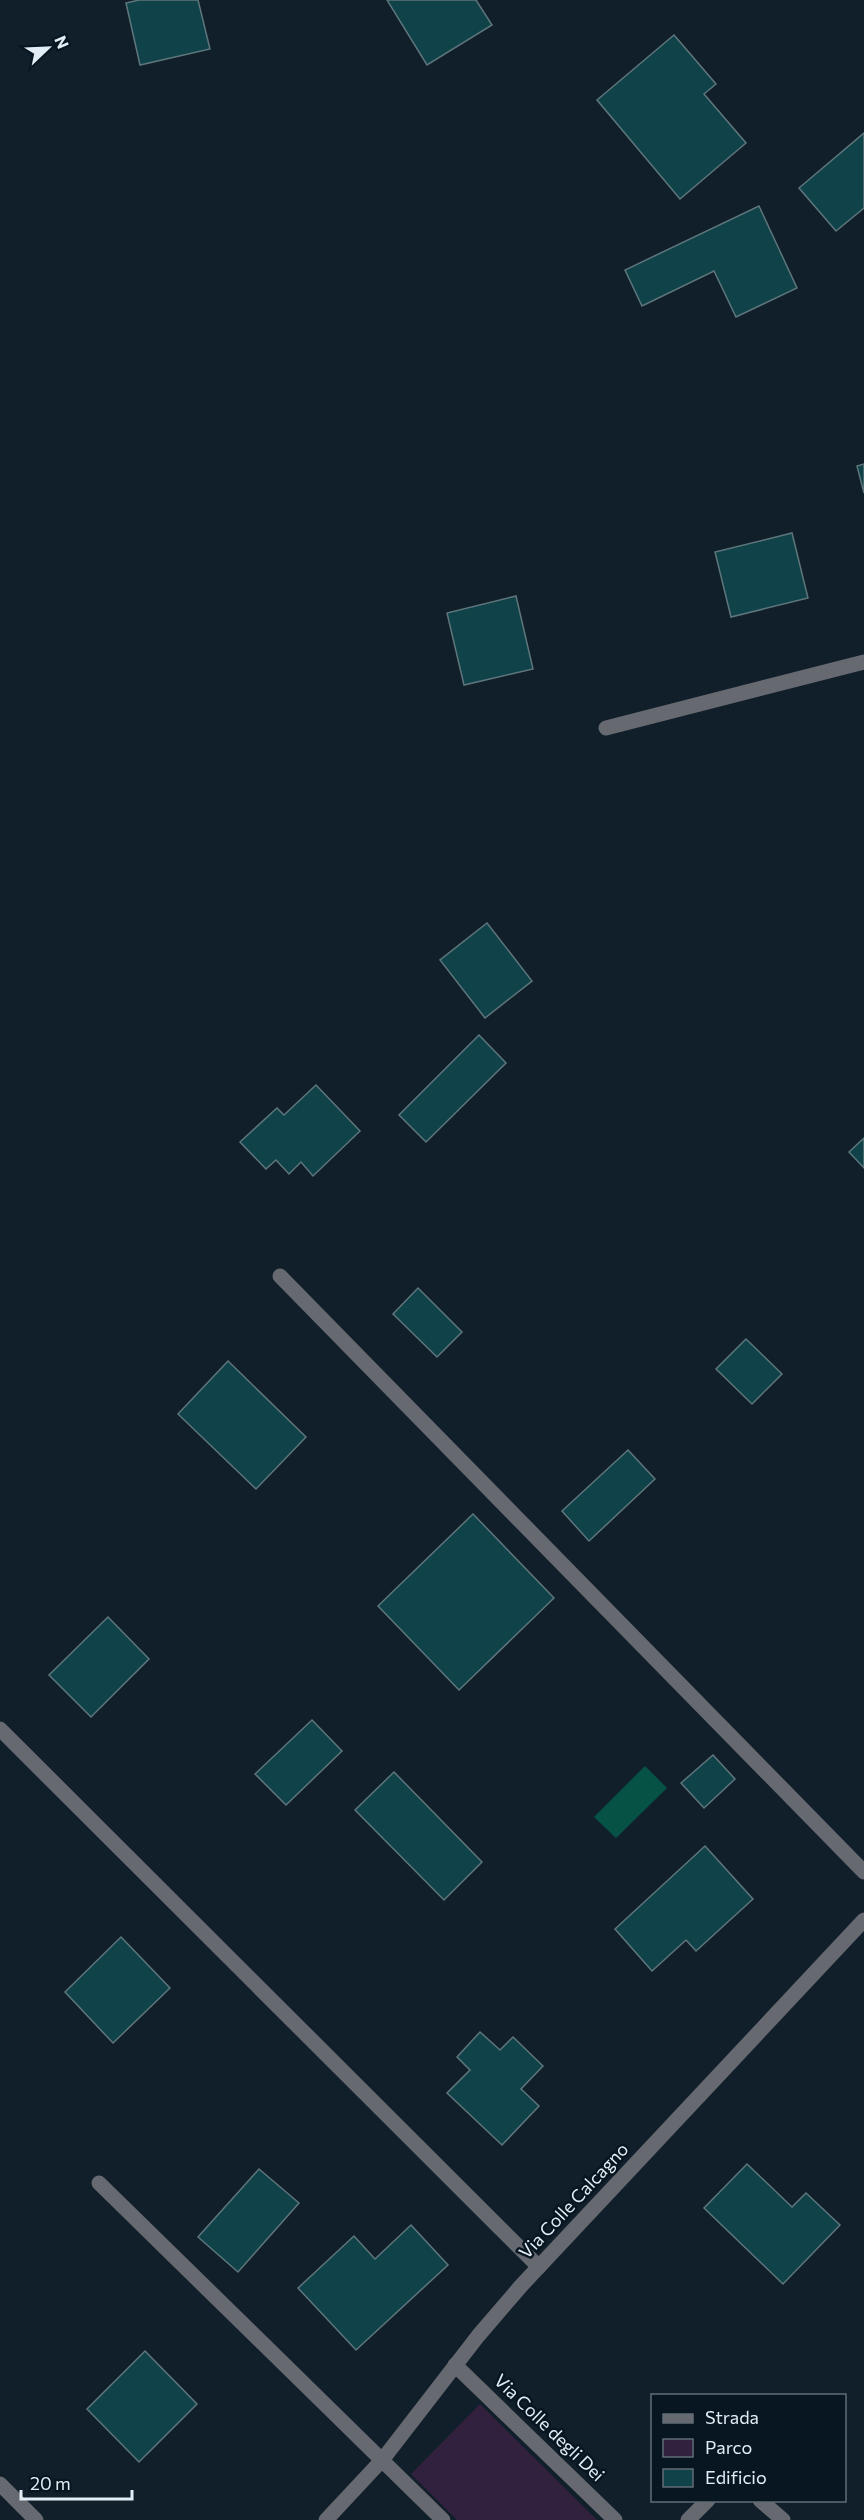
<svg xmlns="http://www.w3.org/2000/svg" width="864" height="2520" font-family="Commissioner,sans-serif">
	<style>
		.green { fill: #31213f }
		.water { fill: #065346 }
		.building { fill: #10424a; stroke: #5e767b; stroke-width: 1.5 }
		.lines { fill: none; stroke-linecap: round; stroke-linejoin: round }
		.street { stroke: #676971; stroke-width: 15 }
		.labels { text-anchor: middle; stroke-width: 5; stroke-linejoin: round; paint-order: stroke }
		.street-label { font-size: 18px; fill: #e3edf5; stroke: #081621 }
	</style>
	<rect width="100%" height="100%" fill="#111f2a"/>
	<path class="green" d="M480,2404L597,2520H457L411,2474Z"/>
	<path class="water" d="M645,1766L667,1788L616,1838L594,1817Z"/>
	<g class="building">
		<path d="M139,0H198L210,49L140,65L126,3Z"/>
		<path d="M387,0H476L492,25L427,65Z"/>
		<path d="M674,35L716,84L704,94L746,143L680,199L597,100Z"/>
		<path d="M864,133V208L836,231L799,188Z"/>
		<path d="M759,206L797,288L736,317L714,271L642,306L625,270Z"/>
		<path d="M864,464V493L857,466Z"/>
		<path d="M792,533L808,598L731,617L715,552Z"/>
		<path d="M516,596L533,669L464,685L447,613Z"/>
		<path d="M487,923L532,981L485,1018L440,960Z"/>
		<path d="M479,1035L506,1063L426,1142L399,1115Z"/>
		<path d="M316,1085L360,1131L313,1176L301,1162L289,1174L276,1160L266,1169L240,1142L277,1108L284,1115Z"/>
		<path d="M864,1138V1168L849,1152Z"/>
		<path d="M418,1288L462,1332L437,1357L393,1314Z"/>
		<path d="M746,1339L782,1374L752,1404L716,1369Z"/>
		<path d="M228,1361L306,1437L256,1489L178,1414Z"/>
		<path d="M628,1450L655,1479L589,1541L562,1511Z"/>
		<path d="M473,1514L554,1598L459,1690L378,1606Z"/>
		<path d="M108,1617L149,1659L91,1717L49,1675Z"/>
		<path d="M312,1720L342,1751L286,1805L255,1774Z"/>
		<path d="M713,1755L735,1779L704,1808L681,1783Z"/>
		<path d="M394,1772L482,1862L444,1900L355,1810Z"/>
		<path d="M705,1846L753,1899L696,1951L686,1940L652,1971L615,1929Z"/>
		<path d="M121,1937L170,1988L113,2043L65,1992Z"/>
		<path d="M480,2032L500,2050L513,2037L543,2066L521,2089L539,2106L502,2145L447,2093L470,2070L457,2057Z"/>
		<path d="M747,2164L792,2207L806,2193L840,2225L783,2284L704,2208Z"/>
		<path d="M259,2169L299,2203L238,2272L198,2237Z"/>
		<path d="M411,2225L448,2265L356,2350L298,2288L354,2236L375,2259Z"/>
		<path d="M145,2351L197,2404L139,2462L87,2409Z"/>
	</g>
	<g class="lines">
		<g class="street">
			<path d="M606,728L864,662"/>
			<path d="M280,1276L864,1872"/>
			<path d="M0,1729L539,2267"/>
			<path d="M99,2183L443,2520"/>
			<path d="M455,2365L615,2520"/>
			<path d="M0,2484L36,2520"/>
			<path d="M760,2500L783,2520"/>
			<path d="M326,2520L383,2459L478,2336L520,2287L864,1920"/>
			<path d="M688,2520L708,2500"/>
		</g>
	</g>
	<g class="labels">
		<g class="street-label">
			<text transform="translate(574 2201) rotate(-47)" y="6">Via Colle Calcagno</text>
			<text transform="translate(549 2428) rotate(44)" y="6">Via Colle degli Dei</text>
		</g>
	</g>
	<rect x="651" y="2394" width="195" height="108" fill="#081621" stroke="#606c76" stroke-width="1.5"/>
	<rect x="663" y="2414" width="30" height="9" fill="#676971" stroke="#606c76" stroke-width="1.5"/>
	<text x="705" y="2424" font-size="18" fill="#e3edf5">Strada</text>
	<rect x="663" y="2439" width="30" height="18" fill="#31213f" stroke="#606c76" stroke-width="1.5"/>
	<text x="705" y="2454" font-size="18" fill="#e3edf5">Parco</text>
	<rect x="663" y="2469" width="30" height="18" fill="#10424a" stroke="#606c76" stroke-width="1.5"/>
	<text x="705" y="2484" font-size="18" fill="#e3edf5">Edificio</text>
	<g transform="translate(48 48) rotate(67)" stroke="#081621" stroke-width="4.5" paint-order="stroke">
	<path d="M0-4.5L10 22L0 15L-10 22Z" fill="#e3edf5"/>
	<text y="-9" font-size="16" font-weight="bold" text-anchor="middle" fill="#e3edf5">N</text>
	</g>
	<path d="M21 2490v9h111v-9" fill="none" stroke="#e3edf5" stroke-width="3"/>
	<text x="30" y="2490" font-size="18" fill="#e3edf5" stroke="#081621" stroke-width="4.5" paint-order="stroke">20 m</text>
</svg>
